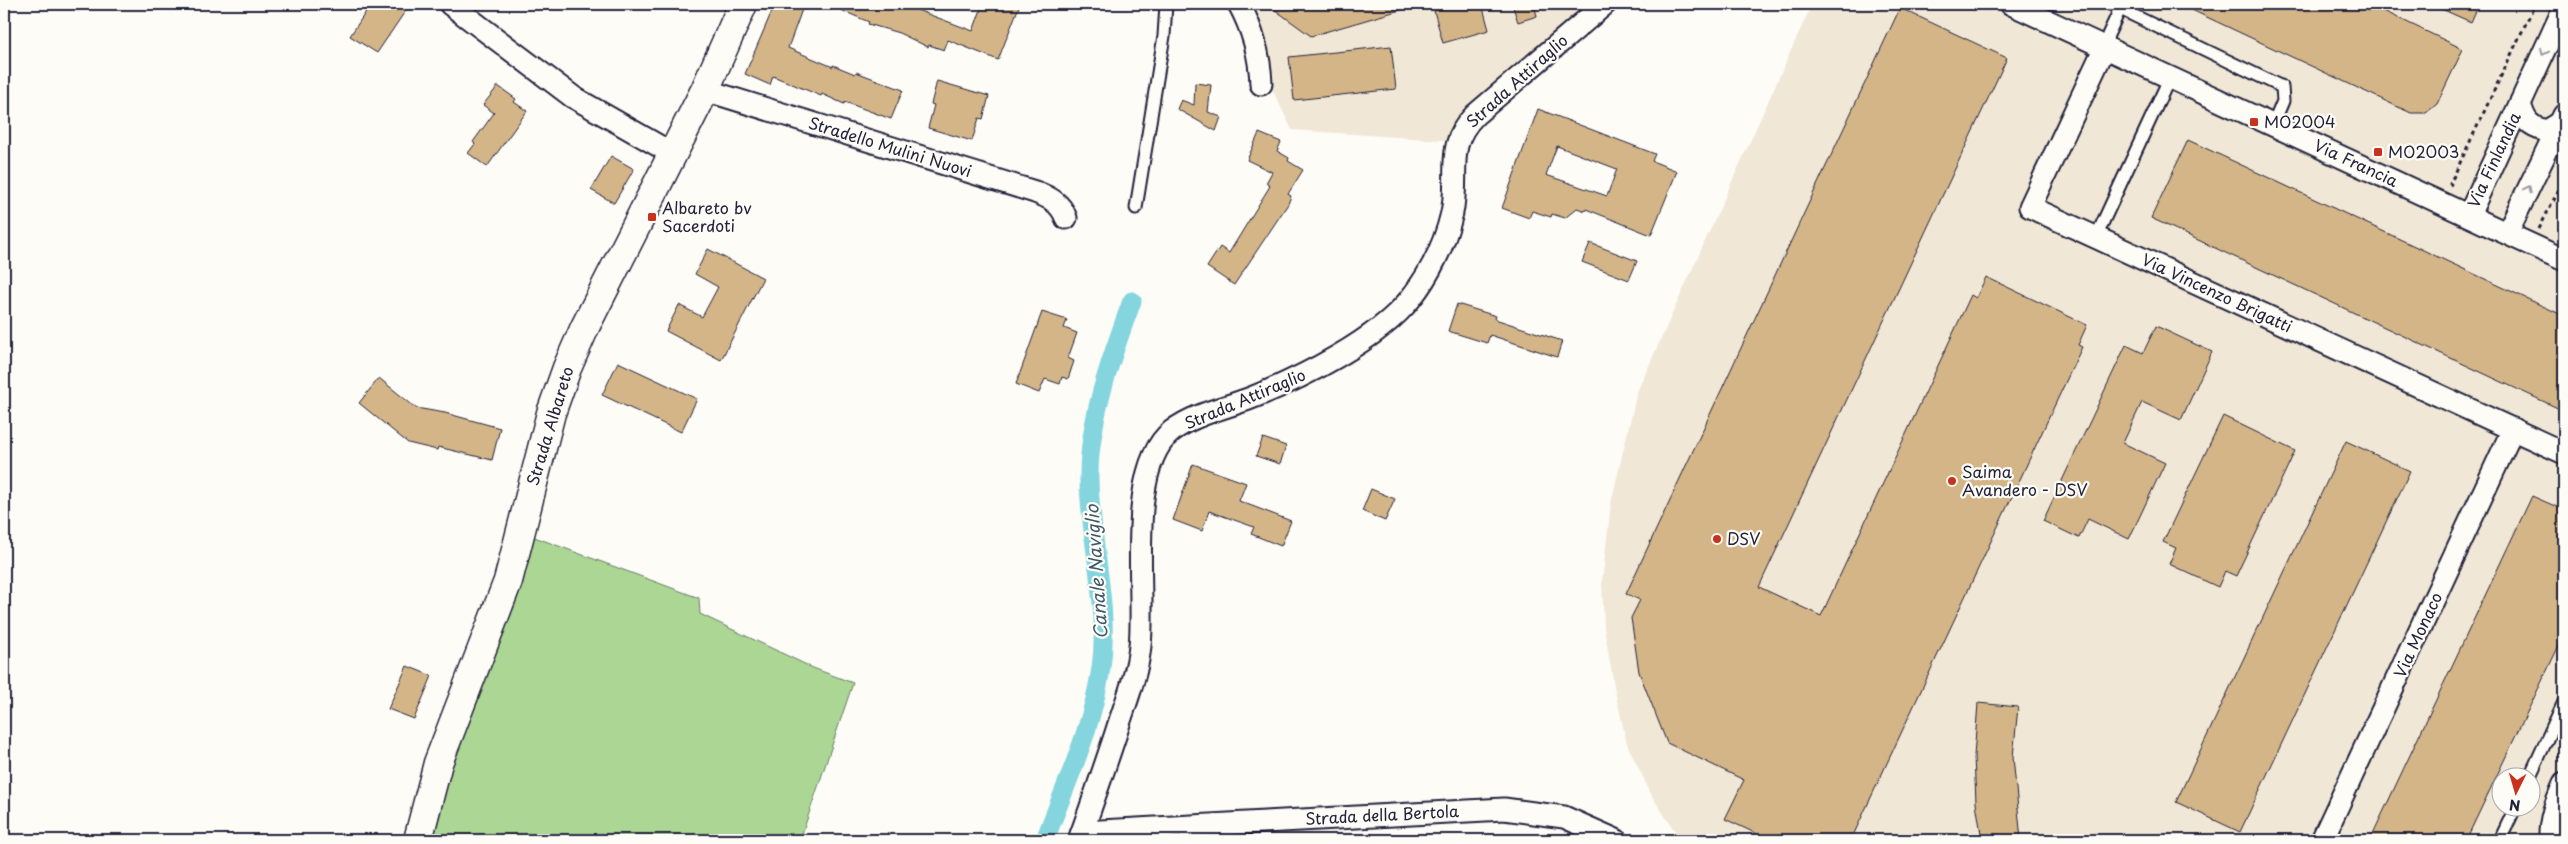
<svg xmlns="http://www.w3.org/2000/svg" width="2568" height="844" font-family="'Playpen Sans',sans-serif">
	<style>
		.built { fill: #f1e7d6; fill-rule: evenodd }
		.green { fill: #acd694; stroke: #677c68 }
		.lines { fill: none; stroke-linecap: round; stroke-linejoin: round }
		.canal { stroke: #84d5de; stroke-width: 19 }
		.building { fill: #d4b588; stroke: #22223b; fill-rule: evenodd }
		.lane-casing { stroke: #22223b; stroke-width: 15 }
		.street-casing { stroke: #22223b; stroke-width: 25 }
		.secondary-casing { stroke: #22223b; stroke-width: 31 }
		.path { stroke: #22223b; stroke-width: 3; stroke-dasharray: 4 4; stroke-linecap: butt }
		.lane { stroke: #fdfcf7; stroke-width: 11 }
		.street { stroke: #fdfcf7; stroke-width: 21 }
		.secondary { stroke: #fdfcf7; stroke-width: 28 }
		.oneway { stroke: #9a9aa2 }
		.poi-dot { fill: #c8321e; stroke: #fdfcf7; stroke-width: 2 }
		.labels { text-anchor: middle; stroke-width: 4.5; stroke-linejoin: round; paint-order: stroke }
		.street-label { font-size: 16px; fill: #22223b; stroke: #fdfcf7 }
		.poi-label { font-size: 16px; fill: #22223b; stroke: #fdfcf7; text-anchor: start }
		.water-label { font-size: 18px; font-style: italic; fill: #3f586c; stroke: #fdfcf7 }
	</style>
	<rect width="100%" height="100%" fill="#fdfcf7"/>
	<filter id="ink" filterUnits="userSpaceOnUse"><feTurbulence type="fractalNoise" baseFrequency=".02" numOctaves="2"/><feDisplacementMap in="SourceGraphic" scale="10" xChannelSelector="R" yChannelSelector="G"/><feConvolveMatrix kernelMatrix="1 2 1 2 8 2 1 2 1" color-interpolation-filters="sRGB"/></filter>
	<g filter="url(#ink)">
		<g class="built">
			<path d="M1224,4H1619L1456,141L1292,130L1262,68Z"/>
			<path d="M1812,4H2564V840H1681L1653,798L1627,744L1615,691L1604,627L1602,582L1611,503L1637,392ZM2500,776H2530V806H2500Z"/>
		</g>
		<path class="green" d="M529,535L699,598L700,614L813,668L853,683L800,840H429L449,758Z"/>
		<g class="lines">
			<path class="canal" d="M1045,840C1066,783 1092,730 1101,668C1110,605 1090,543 1089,480C1088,421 1112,355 1132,301"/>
		</g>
		<g class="building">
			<path d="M371,4H397L406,10L377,53L350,36Z"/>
			<path d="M775,4H804L788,48L833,67V65L855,74L856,72L903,90L891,119L845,102L844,104L822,94L821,96L773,76L770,85L745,74Z"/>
			<path d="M827,4H901L973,31L983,4H1020L998,60L948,40L944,50L929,45L928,47L899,33L868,24L869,22Z"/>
			<path d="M1267,4H1407V8L1311,36Z"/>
			<path d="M1459,4H1482L1489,30L1443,43L1434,11Z"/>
			<path d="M1512,4H1534L1537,16L1518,22Z"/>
			<path d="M2179,4H2369L2463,49L2437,104L2426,113H2411Z"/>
			<path d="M2430,4H2479L2471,22Z"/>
			<path d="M1900,8L2007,58L1759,587L1821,616L1971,295L1976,298L1986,277L2087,325L2078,345L2082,347L1851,840H1770L1725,819L1744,780L1667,743L1639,672L1631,618L1640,600L1626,594Z"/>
			<path d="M1391,46L1396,89L1294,100L1289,57Z"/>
			<path d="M937,81L989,96L983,119L979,118L972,141L928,128L934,105L931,104Z"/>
			<path d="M1195,83L1211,85L1208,112L1221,117L1216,131L1177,109L1181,100L1194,105Z"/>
			<path d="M498,86L516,99L514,102L527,111L487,167L468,153L475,144L473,142L494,113L483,105Z"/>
			<path d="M1538,109L1655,154L1652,161L1677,171L1651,235L1586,209L1585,211L1577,208L1565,218L1552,214L1551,217L1532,211L1529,218L1502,208ZM1557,146L1617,169L1607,196L1546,175Z"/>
			<path d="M1259,133L1281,142L1277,151L1289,158L1288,161L1303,170L1288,194L1291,196L1288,204L1234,285L1207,267L1220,247L1229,253L1270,186L1266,183L1272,172L1247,160Z"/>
			<path d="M2188,140L2564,316V411L2151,218Z"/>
			<path d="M611,156L634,169L614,203L591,190Z"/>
			<path d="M1590,243L1637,261L1629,280L1582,262Z"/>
			<path d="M708,249L763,278L721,360L666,331L679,305L702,317L718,287L695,274Z"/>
			<path d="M1457,304L1496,316L1495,319L1562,341L1557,357L1490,335L1487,343L1448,331Z"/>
			<path d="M1042,312L1067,320L1064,328L1077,333L1068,358L1074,361L1068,379L1062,377L1060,384L1045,379L1039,393L1016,384Z"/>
			<path d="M2156,326L2212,352L2181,420L2142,402L2123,443L2165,463L2129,539L2088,519L2079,538L2043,521L2126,345L2143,353Z"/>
			<path d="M618,362L697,399L681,432L602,395Z"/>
			<path d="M379,378L416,408L445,413L500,428L492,460L438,447L437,450L408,443L359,403Z"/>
			<path d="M2223,416L2295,451L2236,576L2225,571L2218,587L2169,564L2176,548L2163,542Z"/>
			<path d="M1263,438L1286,446L1280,464L1256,456Z"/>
			<path d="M2346,441L2410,471L2240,832L2176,802Z"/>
			<path d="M1193,464L1246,483L1239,501L1291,521L1281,546L1251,534L1254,527L1209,511L1202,531L1173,520Z"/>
			<path d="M1371,489L1395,499L1385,521L1362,511Z"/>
			<path d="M2532,496L2564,510V635L2466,840H2370Z"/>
			<path d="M407,666L432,676L414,719L388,709Z"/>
			<path d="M1978,703L2018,707L2013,757L2021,840H1982L1976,803L1974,756Z"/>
		</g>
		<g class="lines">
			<g class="lane-casing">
				<g id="lane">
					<path d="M2110,4L2282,87L2283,101L2273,125"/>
					<path d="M2105,47L2108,35L2120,9"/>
					<path d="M1136,208L1164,36L1166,4"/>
					<path d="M2096,237L2170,77"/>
					<path d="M2530,776L2564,702"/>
					<path d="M2500,840L2516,806"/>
				</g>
			</g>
			<g class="street-casing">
				<g id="street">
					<path d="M450,4L573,97L673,154"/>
					<path d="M1239,4C1253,30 1260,55 1261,84"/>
					<path d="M2011,4L2564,260"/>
					<path d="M2105,47L2030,207L2564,453"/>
					<path d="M705,90L1035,192C1049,197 1061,203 1066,218"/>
					<path d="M2520,104C2525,121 2529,127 2547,131L2560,123"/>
					<path d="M2469,215L2564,8"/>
					<path d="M2507,233L2564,115"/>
					<path d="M1082,832L1504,809L1564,817L1616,840"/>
					<path d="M1079,840C1092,805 1104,769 1116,733C1125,704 1137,676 1140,646C1146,590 1125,468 1172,431C1194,414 1225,408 1251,398C1300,379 1378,340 1411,298C1430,274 1445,243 1452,213C1460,174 1444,146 1475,115L1605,4"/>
					<path d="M2322,840L2513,429"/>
					<path d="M2550,840C2549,820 2556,802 2564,784"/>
				</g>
			</g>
			<g class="secondary-casing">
				<path id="secondary" d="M418,840L438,763L508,581L551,413L567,368L585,327L705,90L743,4"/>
			</g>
			<g class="path">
				<path d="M2452,185L2450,184L2535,4"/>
				<path d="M2539,229L2564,179"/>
			</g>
			<use href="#lane" class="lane"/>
			<use href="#street" class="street"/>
			<use href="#secondary" class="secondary"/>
		</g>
		<defs><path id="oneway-chevron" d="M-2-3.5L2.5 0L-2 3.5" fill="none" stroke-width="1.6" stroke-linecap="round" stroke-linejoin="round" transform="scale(1.25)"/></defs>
		<g class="oneway">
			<use href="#oneway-chevron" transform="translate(2544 52) rotate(115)"/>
			<use href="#oneway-chevron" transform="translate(2528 189) rotate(-64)"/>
		</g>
	</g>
	<g class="poi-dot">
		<rect x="2249" y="117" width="10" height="10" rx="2.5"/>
		<rect x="2373" y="147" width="10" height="10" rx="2.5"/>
		<rect x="647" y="212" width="10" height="10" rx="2.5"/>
		<circle cx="1952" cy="481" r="5"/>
		<circle cx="1717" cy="539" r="5"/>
	</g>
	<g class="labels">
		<g class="street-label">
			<text transform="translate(1517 81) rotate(-42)" y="6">Strada Attiraglio</text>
			<text transform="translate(890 147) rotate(17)" y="6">Stradello Mulini Nuovi</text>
			<text transform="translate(2494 160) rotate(-65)" y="6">Via Finlandia</text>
			<text transform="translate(2356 163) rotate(25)" y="6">Via Francia</text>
			<text transform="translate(2217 293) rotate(25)" y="6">Via Vincenzo Brigatti</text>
			<text transform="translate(1245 399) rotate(-23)" y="6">Strada Attiraglio</text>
			<text transform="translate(550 426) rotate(-73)" y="6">Strada Albareto</text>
			<text transform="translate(2418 635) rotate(-65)" y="6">Via Monaco</text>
			<text transform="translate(1382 815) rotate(-3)" y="6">Strada della Bertola</text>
		</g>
		<g class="poi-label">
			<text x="2264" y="128">MO2004</text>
			<text x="2388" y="158">MO2003</text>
			<text x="662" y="214">Albareto bv<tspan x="662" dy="18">Sacerdoti</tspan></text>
			<text x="1962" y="478">Saima<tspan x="1962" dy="18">Avandero - DSV</tspan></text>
			<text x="1727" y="545">DSV</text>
		</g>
		<g class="water-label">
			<text transform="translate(1097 572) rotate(-94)" y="6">Canale Naviglio</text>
		</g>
	</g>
	<rect width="2568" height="844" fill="none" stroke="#fdfcf7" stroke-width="20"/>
	<rect x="10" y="10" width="2548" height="824" fill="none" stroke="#22223b" stroke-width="2" filter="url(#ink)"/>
	<g transform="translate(2516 792) rotate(185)"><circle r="24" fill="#fdfcf7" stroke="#a5a5ac"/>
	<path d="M0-4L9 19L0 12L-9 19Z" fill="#c8321e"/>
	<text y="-8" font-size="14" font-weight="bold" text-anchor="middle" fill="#22223b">N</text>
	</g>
</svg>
